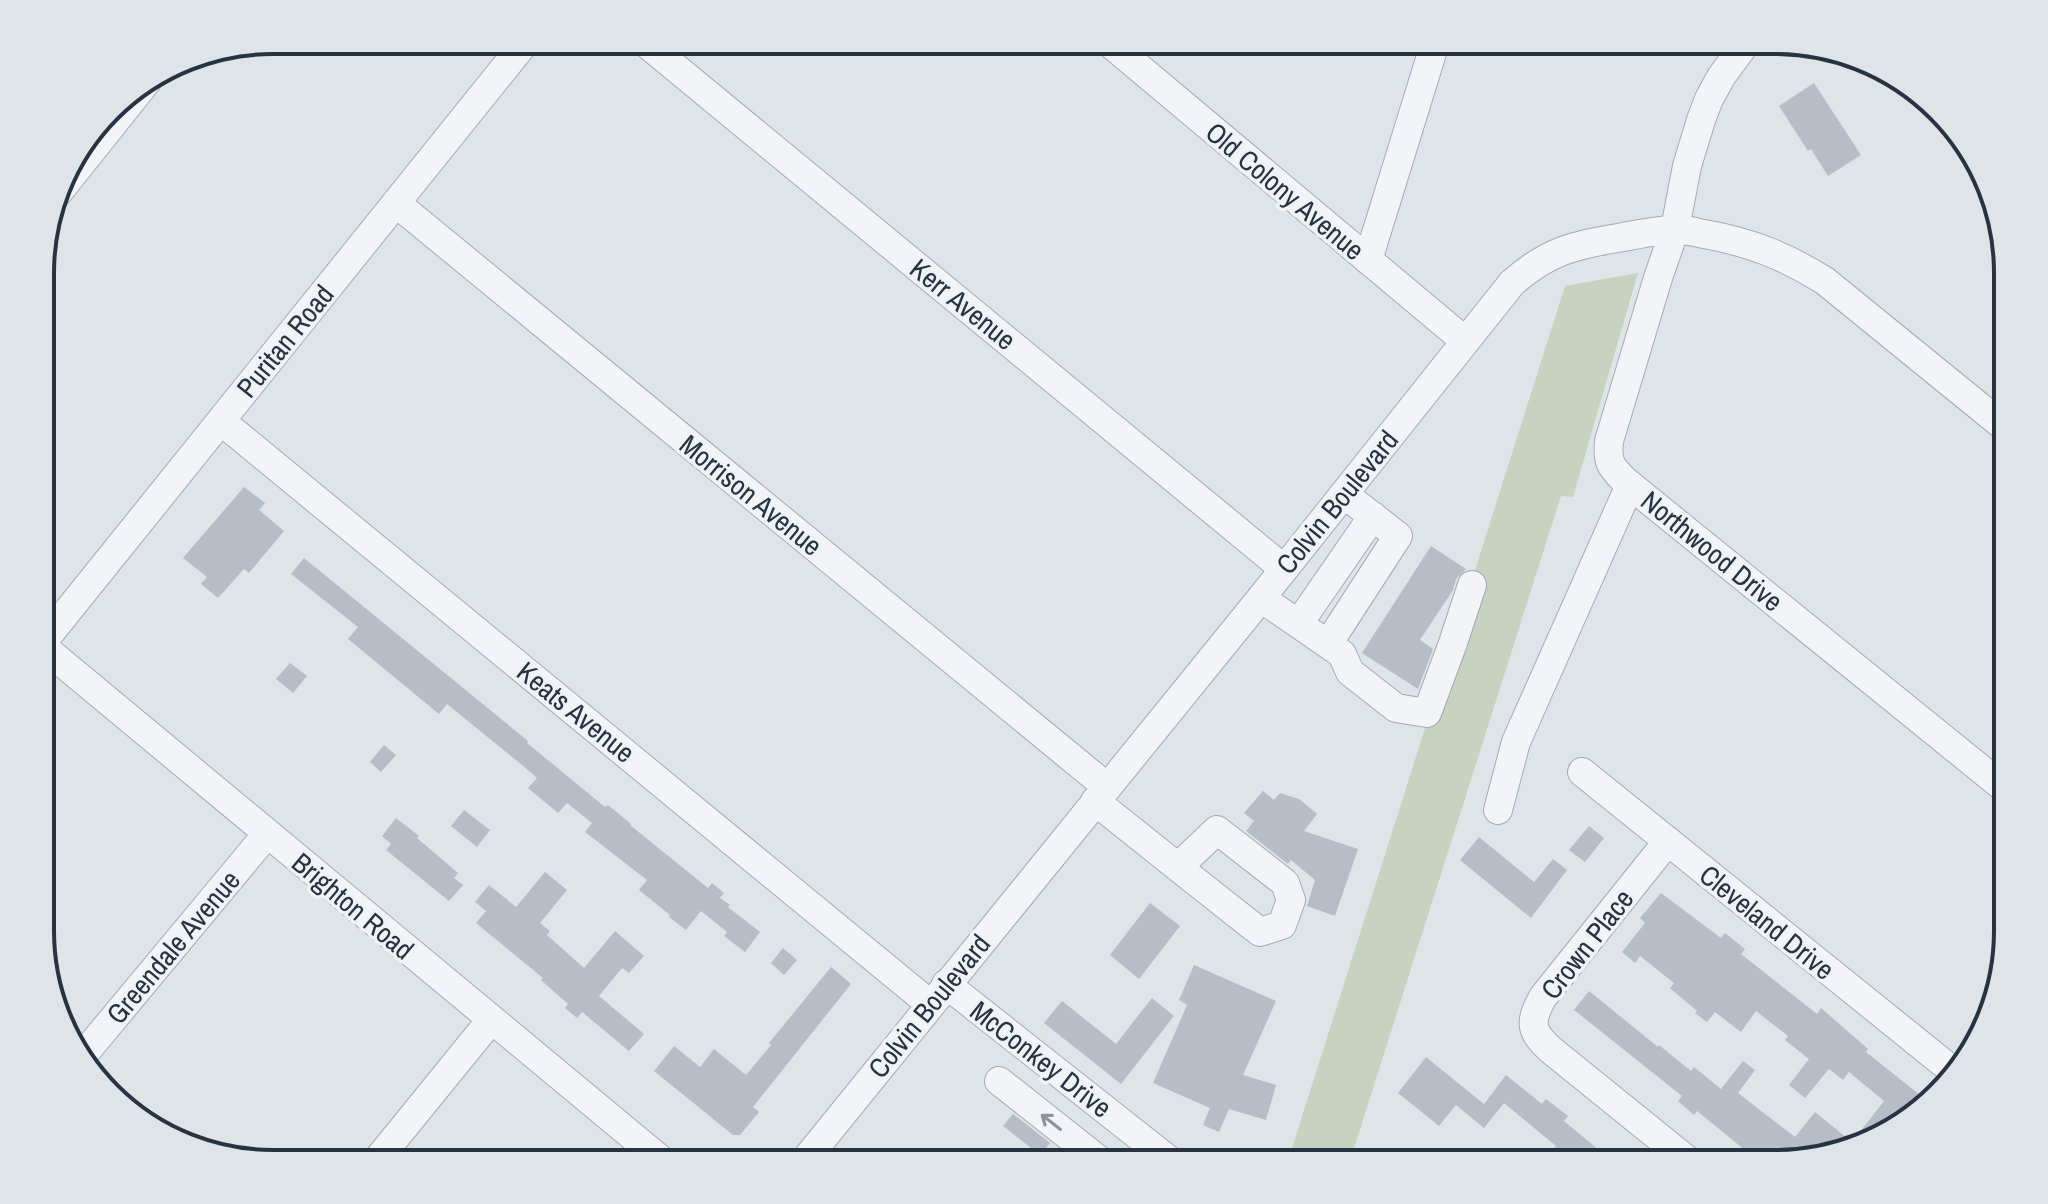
<svg xmlns="http://www.w3.org/2000/svg" width="2048" height="1204" font-family="'Archivo Narrow',sans-serif">
	<style>
		.green { fill: #c7d3c0 }
		.building { fill: #b6bdc6 }
		.lines { fill: none; stroke-linecap: round; stroke-linejoin: round }
		.minor-casing { stroke: #a4abb3; stroke-width: 30 }
		.minor { stroke: #f2f4f7; stroke-width: 28 }
		.oneway { stroke: #8d949c }
		.labels { text-anchor: middle; stroke-width: 7; stroke-linejoin: round; paint-order: stroke }
		.street-label { font-size: 28px; fill: #283341; stroke: #eff3f6 }
		.rim { fill: none; stroke: #283341; stroke-width: 4 }
	</style>
	<rect width="100%" height="100%" fill="#dfe4e9"/>
	<path class="green" d="M1638,273L1573,497L1561,496L1349,1164H1287L1565,286Z"/>
	<g class="building">
		<path d="M1814,83L1861,155L1828,176L1811,149L1808,151L1779,106Z"/>
		<path d="M244,487L265,503L259,510L284,531L249,573L244,569L218,598L201,584L207,577L183,558Z"/>
		<path d="M1431,546L1466,569L1456,579L1453,590L1420,640L1433,649L1418,689L1362,653Z"/>
		<path d="M304,558L528,741L527,743L605,807L608,805L631,824L630,825L708,888L712,883L724,893L720,898L730,905L728,907L760,932L745,952L724,936L727,932L701,911L686,930L669,917L670,915L639,890L647,880L585,832L592,823L567,803L558,813L528,788L537,778L522,765L447,704L439,714L348,639L358,627L291,574Z"/>
		<path d="M290,663L307,676L293,693L276,679Z"/>
		<path d="M384,745L396,755L381,772L370,762Z"/>
		<path d="M1263,791L1274,800L1280,793L1299,799L1317,814L1304,831L1358,849L1335,916L1307,906L1315,880L1291,860L1288,864L1246,831L1254,821L1244,813Z"/>
		<path d="M464,810L490,830L477,847L451,826Z"/>
		<path d="M396,818L419,836L417,838L458,873L454,878L463,885L449,901L386,850L391,844L382,836Z"/>
		<path d="M1589,826L1604,838L1585,862L1569,850Z"/>
		<path d="M1479,837L1534,882L1553,859L1567,870L1531,918L1460,860Z"/>
		<path d="M545,872L567,890L540,923L550,931L547,935L584,968L615,931L644,956L629,973L622,968L599,996L644,1034L629,1051L582,1012L577,1018L565,1008L568,1004L541,980L543,978L476,923L486,911L475,902L489,885L516,907Z"/>
		<path d="M1661,893L1721,938L1725,933L1745,949L1741,954L1817,1014L1821,1008L1868,1049L1866,1052L1925,1099L1901,1123L1894,1117L1878,1137L1790,1164H1762L1697,1111L1694,1115L1678,1101L1682,1096L1574,1010L1589,991L1658,1047L1659,1045L1691,1071L1694,1067L1721,1089L1743,1061L1755,1070L1738,1093L1795,1137L1815,1112L1852,1142L1884,1101L1849,1072L1843,1080L1829,1069L1805,1098L1789,1085L1809,1059L1785,1040L1788,1036L1756,1011L1741,1032L1715,1012L1707,1022L1695,1013L1697,1011L1670,988L1674,983L1640,956L1635,963L1622,952L1645,923L1640,918Z"/>
		<path d="M1150,903L1180,926L1139,979L1110,955Z"/>
		<path d="M783,948L797,960L784,975L771,963Z"/>
		<path d="M1194,965L1276,1001L1243,1075L1276,1085L1266,1120L1229,1109L1219,1132L1203,1125L1210,1108L1153,1083L1187,1005L1179,1000Z"/>
		<path d="M831,967L851,984L753,1107L759,1112L740,1135H733L654,1071L674,1046L700,1067L714,1049L746,1075L771,1045L769,1043Z"/>
		<path d="M1152,998L1174,1016L1121,1084L1044,1023L1062,1001L1116,1044Z"/>
		<path d="M1426,1057L1484,1104L1506,1075L1542,1104L1546,1099L1568,1116L1564,1121L1600,1151L1598,1153L1612,1164H1541L1556,1146L1504,1103L1484,1128L1456,1105L1439,1126L1398,1093Z"/>
		<path d="M1013,1114L1050,1143L1040,1155L1003,1126Z"/>
	</g>
	<g class="lines">
		<g class="minor-casing">
			<g id="minor">
				<path d="M642,40L1284,569"/>
				<path d="M1106,40L1465,341"/>
				<path d="M1748,40L1721,77L1709,99L1701,120L1687,166L1675,229L1658,278L1609,441C1607,462 1610,466 1625,481L2008,791"/>
				<path d="M57,194L148,80"/>
				<path d="M396,203L1107,787"/>
				<path d="M1368,260L1436,40"/>
				<path d="M221,421L930,1004"/>
				<path d="M1261,598L1342,654L1350,672L1396,708L1427,713L1453,643L1472,585"/>
				<path d="M1299,623L1373,516"/>
				<path d="M42,643L527,40"/>
				<path d="M1328,644L1398,536L1344,494"/>
				<path d="M42,646L666,1164"/>
				<path d="M1582,772L1953,1071"/>
				<path d="M1095,801C1150,845 1205,889 1260,932L1282,925L1291,900L1285,883L1217,830L1178,867"/>
				<path d="M1498,810L1516,742L1630,485"/>
				<path d="M1668,841L1543,997C1529,1022 1530,1031 1551,1050L1692,1164"/>
				<path d="M946,984L1174,1164"/>
				<path d="M79,1060L267,834"/>
				<path d="M999,1081L1104,1164"/>
				<path d="M374,1164L491,1020"/>
				<path d="M802,1164L1261,598L1512,283C1547,252 1573,245 1618,238C1636,235 1655,230 1674,230C1683,229 1694,232 1704,234C1750,242 1785,256 1825,281L2007,429"/>
			</g>
		</g>
		<use href="#minor" class="minor"/>
	</g>
	<defs><path id="oneway-shaft" d="M-6 0H5M1.5-3L5.5 0L1.5 3" fill="none" stroke-width="1.6" stroke-linecap="round" stroke-linejoin="round" transform="scale(2)"/></defs>
	<use class="oneway" href="#oneway-shaft" transform="translate(1051 1122) rotate(-142)"/>
	<g class="labels">
		<g class="street-label">
			<text transform="translate(1285 191) rotate(40)" y="10">Old Colony Avenue</text>
			<text transform="translate(963 304) rotate(39)" y="10">Kerr Avenue</text>
			<text transform="translate(285 341) rotate(-51)" y="10">Puritan Road</text>
			<text transform="translate(751 495) rotate(39)" y="10">Morrison Avenue</text>
			<text transform="translate(1337 502) rotate(-51)" y="10">Colvin Boulevard</text>
			<text transform="translate(1712 551) rotate(39)" y="10">Northwood Drive</text>
			<text transform="translate(576 712) rotate(39)" y="10">Keats Avenue</text>
			<text transform="translate(353 906) rotate(40)" y="10">Brighton Road</text>
			<text transform="translate(1767 922) rotate(39)" y="10">Cleveland Drive</text>
			<text transform="translate(1587 944) rotate(-52)" y="10">Crown Place</text>
			<text transform="translate(173 947) rotate(-50)" y="10">Greendale Avenue</text>
			<text transform="translate(929 1006) rotate(-51)" y="10">Colvin Boulevard</text>
			<text transform="translate(1041 1059) rotate(38)" y="10">McConkey Drive</text>
		</g>
	</g>
	<path d="M0 0H2048V1204H0ZM273 54H1775A219 219 0 0 1 1994 273V931A219 219 0 0 1 1775 1150H273A219 219 0 0 1 54 931V273A219 219 0 0 1 273 54Z" fill="#dfe4e8" fill-rule="evenodd"/>
	<path class="rim" d="M273 54H1775A219 219 0 0 1 1994 273V931A219 219 0 0 1 1775 1150H273A219 219 0 0 1 54 931V273A219 219 0 0 1 273 54Z"/>
</svg>
